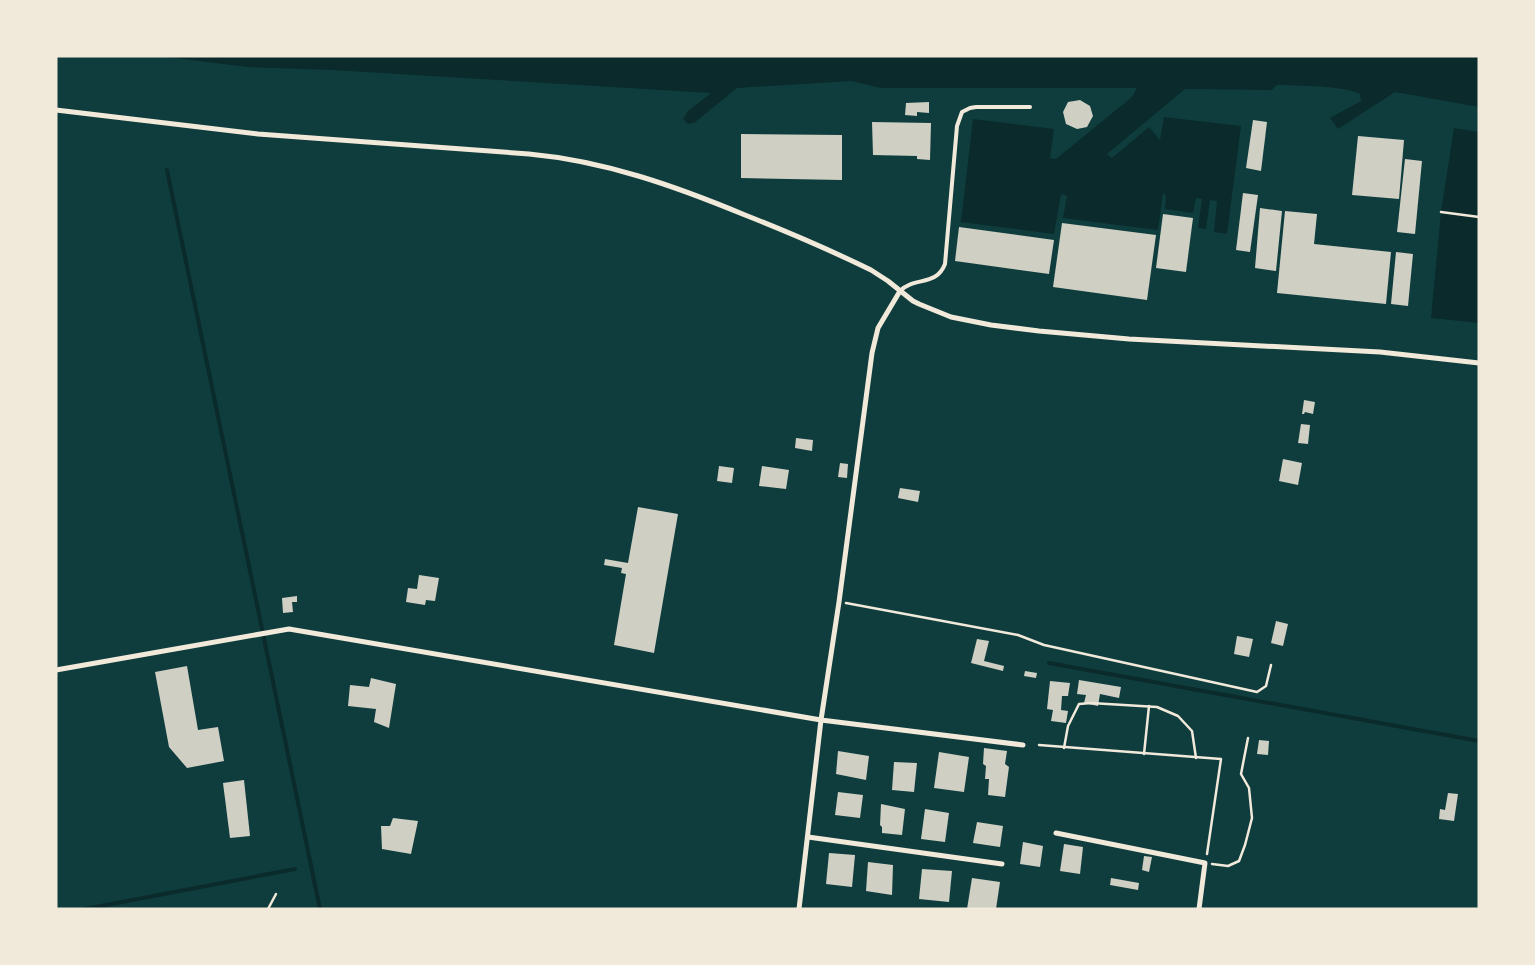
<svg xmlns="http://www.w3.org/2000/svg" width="1535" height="965" font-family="'Noto Sans',sans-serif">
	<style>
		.water { fill: #0a2a2b }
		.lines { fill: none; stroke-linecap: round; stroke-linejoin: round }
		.stream { stroke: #0a2a2b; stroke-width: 4 }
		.building { fill: #cfcfc3 }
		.path { stroke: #f1e9da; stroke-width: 2.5 }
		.service { stroke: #f1e9da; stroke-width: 4 }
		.minor { stroke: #f1e9da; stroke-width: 5 }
	</style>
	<rect width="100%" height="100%" fill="#0f3d3e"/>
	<g class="water">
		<path d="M159,56H1479V107L1395,92L1338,129L1330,118L1361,101L1360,94C1342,85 1298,86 1277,85L1272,90L1185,89L1107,154L1112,158L1149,127L1160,140L1164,117L1241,126L1227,234L1214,232L1217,201L1210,200L1206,229L1198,228L1202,199L1196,198L1193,213L1165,209L1166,195L1163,193L1158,230L1063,218L1067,196L1061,194L1054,234L961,222L973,119L1054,129L1050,158L1056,159L1132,97L1137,88H881L851,81L737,88L694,123L688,124L683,119L688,111L711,93L332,70L248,67Z"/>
		<path d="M1454,128L1479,132V323L1431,318L1441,212Z"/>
	</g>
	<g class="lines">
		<g class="stream">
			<path d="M167,170L320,909"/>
			<path d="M1049,663L1479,741"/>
			<path d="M85,909L295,869"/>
		</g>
	</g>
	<g class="building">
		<path d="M1080,100L1090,106L1093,116L1087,127L1077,129L1066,124L1063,112L1068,102Z"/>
		<path d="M929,102V113L917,112V116L905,115L906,103Z"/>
		<path d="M1253,120L1267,122L1261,171L1246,168Z"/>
		<path d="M872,122L931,123L930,160L917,159V156L873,155Z"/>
		<path d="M741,134L842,135V180L741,178Z"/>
		<path d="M1358,136L1404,140L1399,199L1352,195Z"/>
		<path d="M1405,159L1422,161L1415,234L1397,232Z"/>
		<path d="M1243,193L1258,195L1250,252L1236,250Z"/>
		<path d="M1260,208L1282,211L1276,271L1255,268Z"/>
		<path d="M1285,211L1317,214L1314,244L1391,252L1386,304L1277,293Z"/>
		<path d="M1163,214L1193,218L1186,272L1156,268Z"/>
		<path d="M1062,223L1156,235L1147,300L1053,287Z"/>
		<path d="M959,227L1054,240L1049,274L955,261Z"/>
		<path d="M1396,252L1413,254L1408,306L1391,304Z"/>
		<path d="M1304,400L1315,402L1313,414L1305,412L1304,414H1302Z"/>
		<path d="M1301,424L1310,425L1308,444L1298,443Z"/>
		<path d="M796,438L813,440L812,451L795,448Z"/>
		<path d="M1283,459L1302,463L1298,485L1279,481Z"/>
		<path d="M840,463L848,464L847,478L838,477Z"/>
		<path d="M719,466L734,468L732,483L717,481Z"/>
		<path d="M762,466L789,470L786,489L759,486Z"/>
		<path d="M900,488L920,491L918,502L898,498Z"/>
		<path d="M638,507L678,514L654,653L614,645L626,574L621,573L622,568L604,565L605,559L628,563Z"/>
		<path d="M419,575L439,578L435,601L426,600L425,605L406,602L408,588L417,589Z"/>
		<path d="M297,596V602H292L293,612L283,613L282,598Z"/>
		<path d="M1276,621L1288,624L1283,646L1271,643Z"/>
		<path d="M1237,636L1253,639L1249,657L1234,654Z"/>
		<path d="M977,639L989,641L984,661L1004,666L1003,671L971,663Z"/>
		<path d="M187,666L198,730L218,727L224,761L187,768L169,747L155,672Z"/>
		<path d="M1025,671L1037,673L1036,678L1024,676Z"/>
		<path d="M371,678L396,684L389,728L374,722L376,709L348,706L350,685L369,687Z"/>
		<path d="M1079,680L1121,687L1119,698L1100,694L1098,706L1084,703L1086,695L1077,694Z"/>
		<path d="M1050,681L1070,683L1068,696H1062L1061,710L1068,711L1066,723L1051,721L1053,710L1047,709Z"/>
		<path d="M1259,740L1269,741L1268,755L1257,754Z"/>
		<path d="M984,748L1007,751L1005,764L1009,767L1005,797L988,795L989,779H985L986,766L983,764Z"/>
		<path d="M838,751L869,756L866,780L836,774Z"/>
		<path d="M939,752L969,757L964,792L934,788Z"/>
		<path d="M894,762L917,763L914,792L892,790Z"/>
		<path d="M244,780L250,836L230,838L223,783Z"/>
		<path d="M838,792L863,795L860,818L835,815Z"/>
		<path d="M1448,793L1458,794L1454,821L1439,819L1440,809L1445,810Z"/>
		<path d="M881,804L905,809L902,835L882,833V827L880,825Z"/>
		<path d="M925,809L949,813L945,842L921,839Z"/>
		<path d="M393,818L418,821L411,854L382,849L381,826H390Z"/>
		<path d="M977,822L1003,826L1000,847L973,843Z"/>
		<path d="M1023,842L1043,846L1040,867L1020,864Z"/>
		<path d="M1064,844L1083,847L1080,874L1060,871Z"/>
		<path d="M829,853L855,855L852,887L826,884Z"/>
		<path d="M1144,856L1152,857L1149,872L1142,870Z"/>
		<path d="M868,862L893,865L892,895L866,891Z"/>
		<path d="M922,869L952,871L949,902L919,899Z"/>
		<path d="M972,878L1000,882L996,909H967Z"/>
		<path d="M1111,878L1139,883L1138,890L1110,885Z"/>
	</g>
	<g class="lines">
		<g class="path">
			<path d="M1441,212L1479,217"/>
			<path d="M846,603L1018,635L1044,645L1257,692L1266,686L1271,665"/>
			<path d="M1039,745L1221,759L1207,854"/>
			<path d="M1064,748L1068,726L1079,704L1091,703L1157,707L1178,716L1192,731L1196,758"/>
			<path d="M1144,754L1149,706"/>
			<path d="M1212,864L1228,866L1239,861L1245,845L1252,818L1249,788L1241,774L1248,738"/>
			<path d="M268,909L276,894"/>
		</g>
		<path class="service" d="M900,291C915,276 936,287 945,264L957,126L962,112L970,108L976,107H1030"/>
		<g class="minor">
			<path d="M56,110L258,134L529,154C605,161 675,186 745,215C788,232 830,250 871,270L888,281L913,301L919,304L951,317L991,325L1039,331L1129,339L1380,352L1479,363"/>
			<path d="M900,291L878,328L872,353L839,602L821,720L1023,745"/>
			<path d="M56,670L289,629L821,720L799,909"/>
			<path d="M1056,833L1205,863L1199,909"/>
			<path d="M808,837L1002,864"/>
		</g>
	</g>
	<rect width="1535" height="965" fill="none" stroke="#f1e9da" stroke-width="115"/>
</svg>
